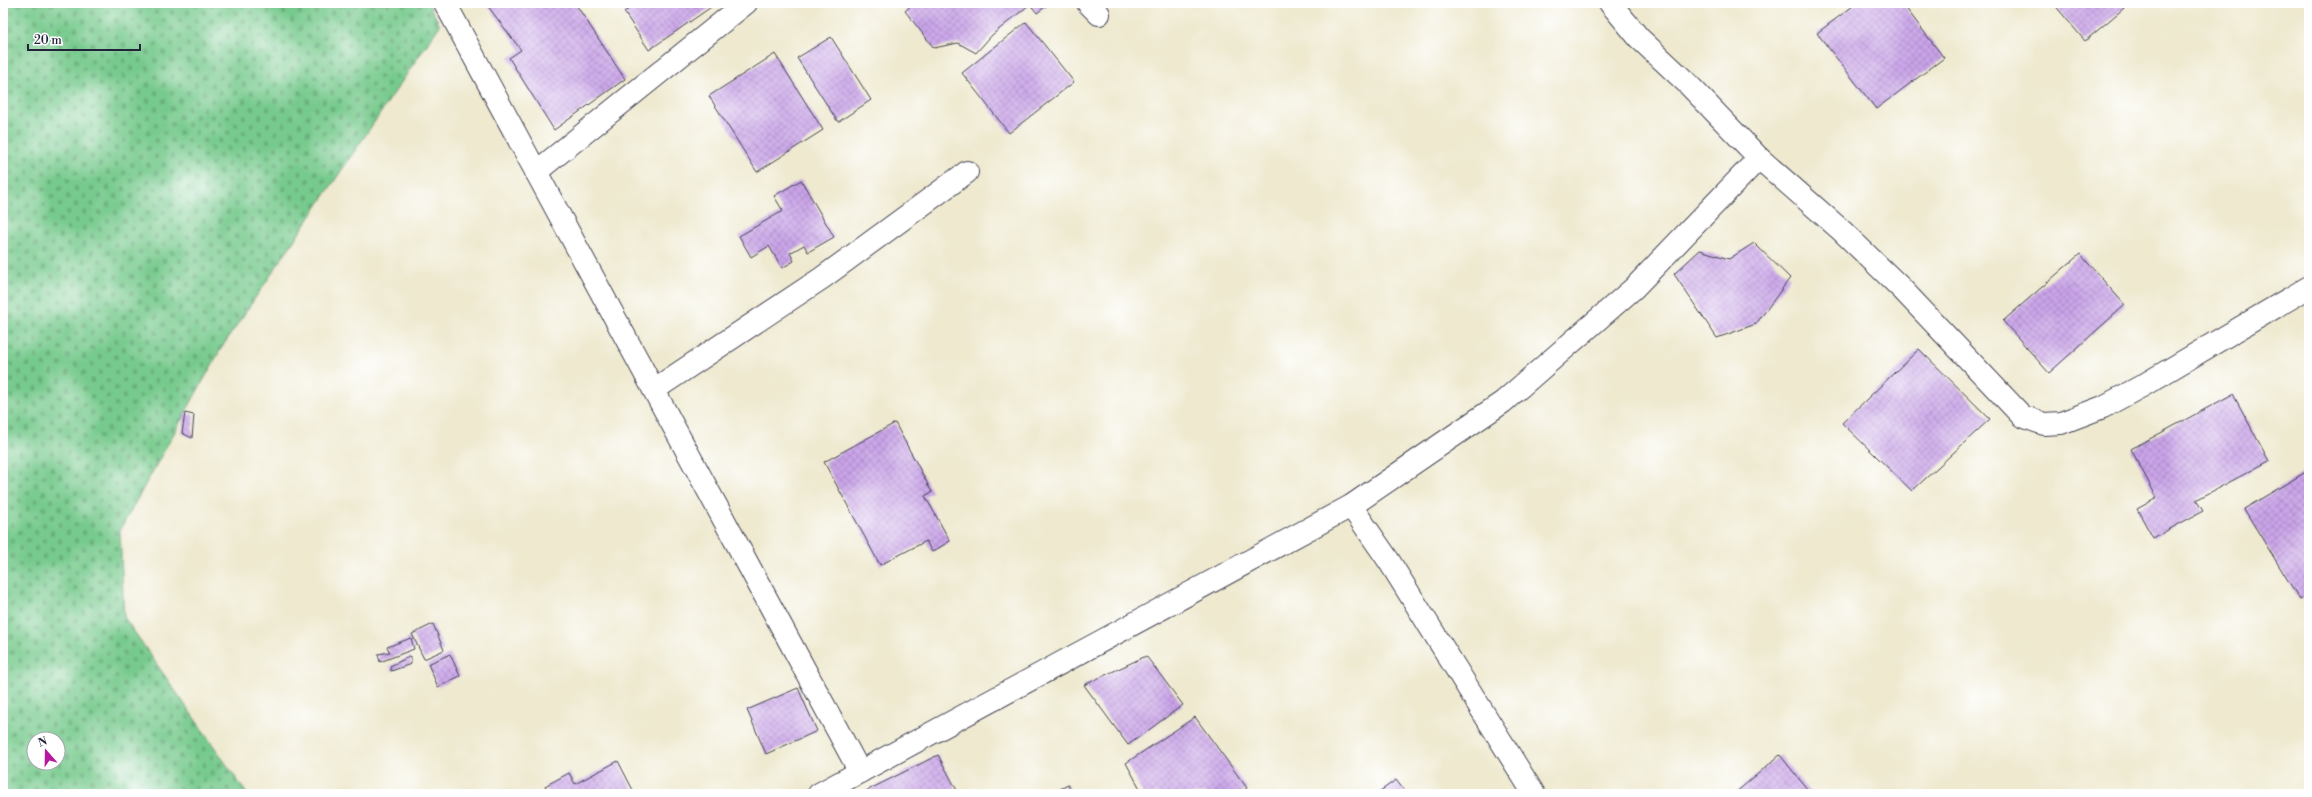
<svg xmlns="http://www.w3.org/2000/svg" width="2312" height="797" font-family="'Libre Bodoni',serif">
	<style>
		.cemetery { fill: url(#cemetery-stones); stroke: #4c7664; fill-rule: evenodd }
		.building { fill: url(#building-cross-hatch) }
		.lines { fill: none; stroke-linecap: round; stroke-linejoin: round }
		.minor-casing { stroke: #414051; stroke-width: 24 }
		.minor { stroke: #fff; stroke-width: 22 }
	</style>
	<defs>
		<pattern id="cemetery-stones" width="16" height="16" patternUnits="userSpaceOnUse"><rect width="16" height="16" fill="#77ca8d"/><path d="M2 7V4a2 2 0 0 1 4 0v3zM10 15v-3a2 2 0 0 1 4 0v3z" fill="#67ad7b"/></pattern>
		<pattern id="building-cross-hatch" width="8" height="8" patternUnits="userSpaceOnUse"><rect width="8" height="8" fill="#caa5e9"/><path d="M0 0l8 8M0 8l8-8" fill="none" stroke="#a486be"/></pattern>
	</defs>
	<rect width="100%" height="100%" fill="#fff"/>
	<filter id="ink" filterUnits="userSpaceOnUse"><feTurbulence type="fractalNoise" baseFrequency=".025" numOctaves="2"/><feDisplacementMap in="SourceGraphic" scale="8" xChannelSelector="R" yChannelSelector="G"/><feConvolveMatrix kernelMatrix="1 2 1 2 8 2 1 2 1" color-interpolation-filters="sRGB"/></filter>
	<filter id="wash" filterUnits="userSpaceOnUse"><feTurbulence type="fractalNoise" baseFrequency=".012" numOctaves="4" result="noise"/><feDisplacementMap in="SourceGraphic" scale="16" xChannelSelector="R" yChannelSelector="G"/><feGaussianBlur stdDeviation="0.9" result="paint"/><feColorMatrix in="noise" values="0 0 0 0 0 0 0 0 0 0 0 0 0 0 0 0 0 1.4 0 .05"/><feComposite in="paint" operator="in"/></filter>
	<g filter="url(#wash)">
		<rect width="100%" height="100%" fill="#eee9cf"/>
		<path class="cemetery" d="M3,3H428L440,25L222,347L120,530L124,617L247,794H3ZM34,739H58V763H34Z"/>
		<g id="blocks">
			<g class="building">
				<path d="M490,3H575L625,79L554,130L509,58L521,50L487,5Z"/>
				<path d="M638,3H717L649,50L624,12Z"/>
				<path d="M914,3H1027L1029,5L992,35L976,53L958,43L934,48L905,11Z"/>
				<path d="M1029,3H1050L1037,13Z"/>
				<path d="M1857,3H1902L1944,58L1876,109L1817,33Z"/>
				<path d="M2053,3H2130L2085,41Z"/>
				<path d="M1026,22L1074,82L1009,133L962,73Z"/>
				<path d="M831,37L871,100L838,122L797,58Z"/>
				<path d="M775,54L823,130L757,172L709,96Z"/>
				<path d="M801,180L834,237L808,252L804,245L790,253L794,261L782,268L769,246L751,257L739,236L783,211L774,196Z"/>
				<path d="M1754,243L1790,278L1756,324L1717,338L1674,274L1700,250L1729,259Z"/>
				<path d="M2080,254L2125,305L2049,373L2003,321Z"/>
				<path d="M1919,349L1990,419L1912,491L1842,423Z"/>
				<path d="M2233,394L2269,461L2196,500L2203,511L2153,538L2137,509L2157,498L2131,449Z"/>
				<path d="M185,413L194,415L192,438L182,433Z"/>
				<path d="M895,423L932,492L925,496L950,541L932,552L926,541L880,565L824,462Z"/>
				<path d="M2309,470V595L2300,600L2244,509Z"/>
				<path d="M433,624L444,650L424,659L412,634Z"/>
				<path d="M411,638L414,649L380,662L378,654L390,652L387,647Z"/>
				<path d="M450,654L460,676L438,687L428,664Z"/>
				<path d="M411,656V664L391,671L390,666Z"/>
				<path d="M1146,656L1183,705L1128,745L1084,685Z"/>
				<path d="M798,688L817,731L766,754L747,710Z"/>
				<path d="M1195,717L1247,788L1239,794H1143L1126,763Z"/>
				<path d="M938,755L959,794H860Z"/>
				<path d="M1780,755L1811,794H1734Z"/>
				<path d="M618,761L635,794H549L545,786L569,773L575,784Z"/>
				<path d="M1396,780L1407,794H1376Z"/>
				<path d="M1068,785L1072,794H1050Z"/>
			</g>
		</g>
	</g>
	<g filter="url(#ink)">
		<use href="#blocks" fill-opacity="0" stroke="#414051" stroke-width="1"/>
		<g class="lines">
			<g class="minor-casing">
				<g id="minor">
					<path d="M445,3L860,772"/>
					<path d="M1088,3L1099,14"/>
					<path d="M1610,3L1639,38L1688,84L1759,158L1842,231L1901,288L2022,416L2044,424L2061,423L2103,407L2142,386L2309,287"/>
					<path d="M536,172L746,3"/>
					<path d="M655,389L822,278L967,172"/>
					<path d="M1351,506L1389,561L1534,794"/>
					<path d="M819,794L1351,506L1503,402L1634,288L1759,158"/>
				</g>
			</g>
			<use href="#minor" class="minor"/>
		</g>
	</g>
	<rect width="2312" height="797" fill="none" stroke="#fff" stroke-width="16"/>
	<g transform="translate(46 751) rotate(340)"><circle r="19" fill="#ffffff" stroke="#a7a7b1"/>
	<path d="M0-3L7 15L0 10L-7 15Z" fill="#b5179e"/>
	<text y="-6" font-size="11" font-weight="bold" text-anchor="middle" fill="#22223b">N</text>
	</g>
	<path d="M28 44v6h112v-6" fill="none" stroke="#22223b" stroke-width="2"/>
	<text x="34" y="44" font-size="12" fill="#22223b" stroke="#ffffff" stroke-width="3" paint-order="stroke">20 m</text>
</svg>
